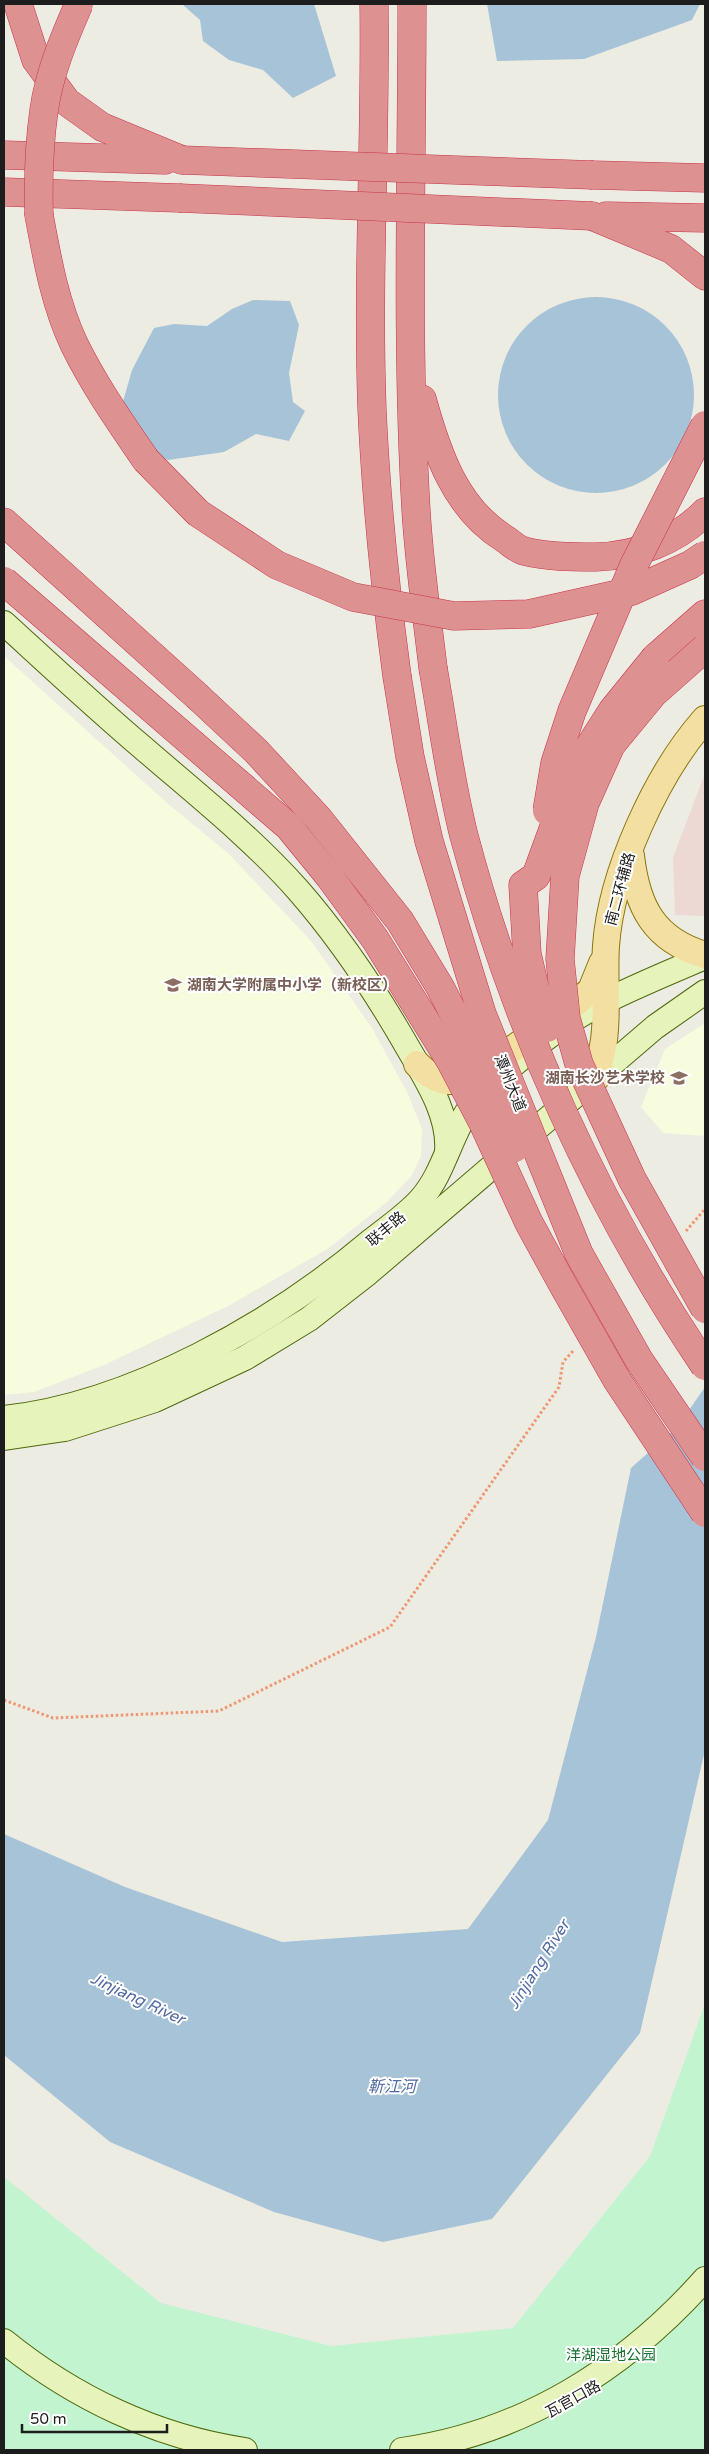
<svg xmlns="http://www.w3.org/2000/svg" width="709" height="2454" font-family="'Varela Round','Noto Sans SC',sans-serif">
	<style>
		.commercial { fill: #edd9d3 }
		.education { fill: #f6fcdd }
		.park { fill: #c3f4d0 }
		.water { fill: #a7c3d7 }
		.lines { fill: none; stroke-linecap: round; stroke-linejoin: round }
		.secondary-casing { stroke: #4e690e; stroke-width: 26 }
		.primary-casing { stroke: #88770d; stroke-width: 28 }
		.highway-casing { stroke: #c8334a; stroke-width: 29 }
		.path { stroke: #ed9774; stroke-width: 3; stroke-dasharray: 2.5 2.5; stroke-linecap: butt }
		.secondary { stroke: #e6f3bb; stroke-width: 24 }
		.primary { stroke: #f3dfa2; stroke-width: 26 }
		.highway { stroke: #de9191; stroke-width: 28 }
		.highway-bridge-casing { stroke: #c8334a; stroke-width: 29; stroke-linecap: butt }
		.highway-bridge { stroke: #de9191; stroke-width: 28 }
		.labels { text-anchor: middle; stroke-width: 4; stroke-linejoin: round; paint-order: stroke }
		.street-label { font-size: 15px; fill: #1d1d1d; stroke: #fff }
		.education-label { font-size: 15px; font-weight: bold; fill: #785e54; stroke: #fff; text-anchor: start }
		.park-label { font-size: 15px; fill: #15702e; stroke: #fff }
		.water-label { font-size: 16px; font-style: italic; fill: #526ba3; stroke: #fff }
	</style>
	<rect width="100%" height="100%" fill="#edece3"/>
	<path class="commercial" d="M705,773V916L675,915L673,858Z"/>
	<g class="education">
		<path d="M4,656L167,803L229,854L311,941L372,1028L408,1094L422,1129L421,1156L412,1175L388,1201L329,1248L230,1305L104,1365L34,1392L4,1395Z"/>
		<path d="M705,1023V1136L663,1133L641,1107L665,1049Z"/>
	</g>
	<path class="park" d="M705,2004V2450H4V2177L161,2303L331,2346L513,2328L650,2156Z"/>
	<g class="water">
		<path d="M182,4H314L336,76L293,98L263,70L229,60L203,41L200,20Z"/>
		<path d="M487,4H700L692,20L584,59L497,61Z"/>
		<circle cx="596" cy="395" r="98"/>
		<path d="M253,300L290,301L299,325L289,373L293,402L305,411L289,441L256,434L224,452L168,460L137,449L120,412L132,370L154,328L174,324L207,326L232,309Z"/>
		<path d="M705,1387V1750L640,2033L492,2219L383,2242L274,2212L110,2142L4,2055V1834L125,1887L282,1942L468,1929L548,1820L596,1637L631,1468L678,1426Z"/>
	</g>
	<g class="lines">
		<g class="secondary-casing">
			<g id="secondary">
				<path d="M4,623C50,665 95,707 142,747C195,793 251,837 298,890C340,938 376,992 408,1048C426,1079 450,1115 447,1152"/>
				<path d="M4,1418C132,1404 274,1323 371,1241C387,1228 407,1215 421,1199C448,1168 451,1124 481,1095C517,1059 560,1024 606,1001C638,985 672,971 705,957"/>
				<path d="M4,1438L65,1429L155,1400L245,1358L309,1319L368,1273L655,1027L705,992"/>
				<path d="M4,2341C73,2397 156,2437 245,2450"/>
				<path d="M402,2450C523,2433 625,2369 705,2279"/>
			</g>
		</g>
		<g class="primary-casing">
			<g id="primary">
				<path d="M631,856C637,907 654,940 705,955"/>
				<path d="M417,1064C435,1082 449,1085 474,1077L577,1002L591,990L602,963"/>
				<path d="M596,1078C599,1065 602,1053 604,1040C608,1009 604,977 606,946C611,873 657,773 705,719"/>
			</g>
		</g>
		<g class="highway-casing">
			<g id="highway">
				<path d="M18,4L36,60L67,102L102,127L182,160"/>
				<path d="M374,4C376,139 367,274 372,409C376,498 385,587 397,676"/>
				<path d="M412,4C412,172 406,342 416,510C419,563 427,616 433,668"/>
				<path d="M4,155L165,160"/>
				<path d="M593,175L705,178"/>
				<path d="M4,192L179,198"/>
				<path d="M39,215C47,258 55,304 74,344C94,385 120,422 146,460"/>
				<path d="M592,216L671,249L705,276"/>
				<path d="M606,216L705,218"/>
				<path d="M422,399C437,453 455,508 505,539C511,543 517,549 524,551C547,557 573,557 596,557C636,556 677,541 705,512"/>
				<path d="M4,522L197,696"/>
				<path d="M655,658L705,614"/>
			</g>
		</g>
		<g class="path">
			<path d="M686,1231L705,1209"/>
			<path d="M4,1700L53,1718L219,1711L390,1627L559,1387L563,1362L574,1350"/>
		</g>
		<use href="#secondary" class="secondary"/>
		<use href="#primary" class="primary"/>
		<use href="#highway" class="highway"/>
		<g class="highway-bridge-casing">
			<g id="highway-bridge">
				<path d="M182,160L593,175"/>
				<path d="M179,198L592,216"/>
				<path d="M39,215C38,180 39,145 44,110C49,74 64,38 79,4"/>
				<path d="M146,460L198,513L277,565L353,597L454,616L529,614L632,591L690,565L705,555"/>
				<path d="M4,581L289,827L329,876L375,939L451,1062L483,1123L529,1223L563,1285L617,1380L705,1513"/>
				<path d="M705,648L653,694L611,745L585,803L565,876L560,959L566,1018L579,1064L632,1179L705,1309"/>
				<path d="M433,668C443,724 450,781 464,836C514,1024 596,1205 705,1366"/>
				<path d="M397,676L410,757L429,841L482,1014L579,1254L639,1360L705,1457"/>
				<path d="M197,696L256,751L318,818L400,921L440,987L471,1047L515,1148"/>
				<path d="M547,811L555,763L572,711L634,565L705,425"/>
				<path d="M547,1028L537,997L527,954L523,885L536,876L575,769L612,711L655,658"/>
			</g>
		</g>
		<use href="#highway-bridge" class="highway-bridge"/>
	</g>
	<defs>
		<g id="school-bare" transform="scale(1.35)"><path d="M0-5L7-2L0 1L-7-2ZM-4 1L0 2.5L4 1V4Q0 6-4 4Z" fill="#8d6e63" stroke="#fff" stroke-width="2.5" paint-order="stroke"/></g>
	</defs>
	<g fill-rule="evenodd">
		<use href="#school-bare" x="173" y="985"/>
		<use href="#school-bare" x="679" y="1078"/>
	</g>
	<g class="labels">
		<g class="street-label">
			<text transform="translate(620 889) rotate(-75)" y="5">南二环辅路</text>
			<text transform="translate(510 1083) rotate(68)" y="5">潭州大道</text>
			<text transform="translate(386 1229) rotate(-40)" y="5">联丰路</text>
			<text transform="translate(573 2399) rotate(-29)" y="5">瓦官口路</text>
		</g>
		<g class="education-label">
			<text x="187" y="990">湖南大学附属中小学（新校区）</text>
			<text x="665" y="1083" text-anchor="end">湖南长沙艺术学校</text>
		</g>
		<g class="park-label">
			<text x="611" y="2360">洋湖湿地公园</text>
		</g>
		<g class="water-label">
			<text transform="translate(538 1964) rotate(-58)" y="6">Jinjiang River</text>
			<text transform="translate(138 1998) rotate(25)" y="6">Jinjiang River</text>
			<text x="392" y="2092">靳江河</text>
		</g>
	</g>
	<rect width="709" height="2454" fill="none" stroke="#1d1d1d" stroke-width="10"/>
	<path d="M22 2424v8h145v-8" fill="none" stroke="#1d1d1d" stroke-width="2.5"/>
	<text x="30" y="2424" font-size="15" fill="#1d1d1d" stroke="#ffffff" stroke-width="4" paint-order="stroke">50 m</text>
</svg>
